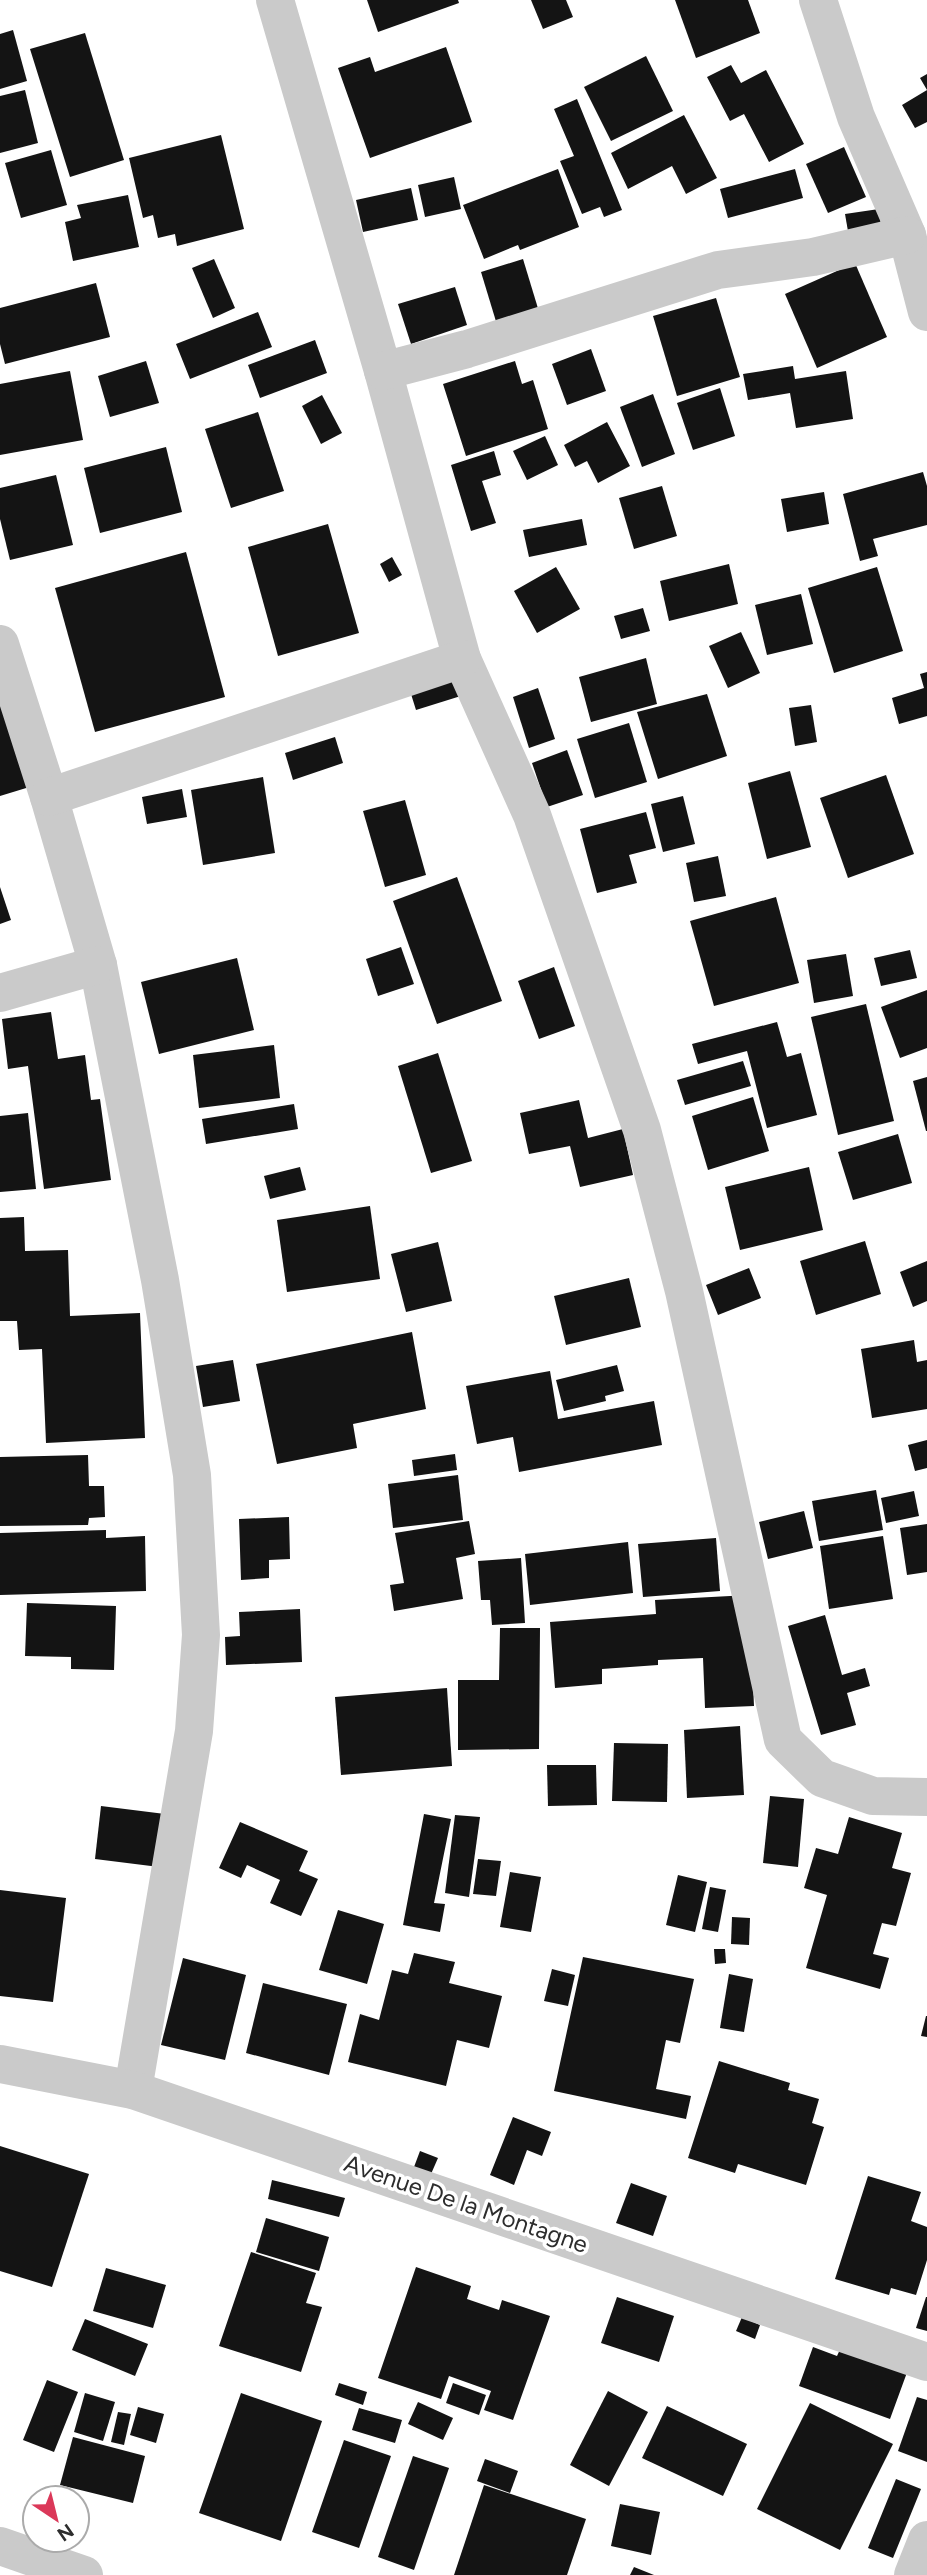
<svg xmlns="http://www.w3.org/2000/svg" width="927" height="2575" font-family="Figtree,sans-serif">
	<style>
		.building { fill: #141414 }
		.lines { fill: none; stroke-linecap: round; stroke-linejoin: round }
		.minor { stroke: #cacaca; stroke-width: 38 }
		.labels { text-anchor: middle; stroke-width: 7; stroke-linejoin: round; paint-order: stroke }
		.street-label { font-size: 24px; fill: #2d2d2d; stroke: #fff }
	</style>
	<rect width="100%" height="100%" fill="#fff"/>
	<g class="building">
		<path d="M367,0H458L459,3L378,32Z"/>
		<path d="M531,0H566L573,17L543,29Z"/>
		<path d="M675,0H748L760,33L696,58Z"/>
		<path d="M13,30L27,81L0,89V34Z"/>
		<path d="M85,33L124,160L70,177L30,49Z"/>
		<path d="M446,47L472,122L370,158L338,68L370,57L375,72Z"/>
		<path d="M646,56L673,111L611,141L584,87Z"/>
		<path d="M731,65L741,83L766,70L804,144L769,162L744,114L730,121L707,77Z"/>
		<path d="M927,74V122L915,128L902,105L927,90L920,78Z"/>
		<path d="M25,90L38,143L0,153V96Z"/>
		<path d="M577,99L622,210L604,217L600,207L582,214L560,161L574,156L554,109Z"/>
		<path d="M684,115L717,178L686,194L672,166L628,189L611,153Z"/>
		<path d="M221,135L244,229L177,246L175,234L158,238L153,215L143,218L129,158Z"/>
		<path d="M844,147L866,197L828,213L806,164Z"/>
		<path d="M51,150L67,205L21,218L5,163Z"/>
		<path d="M558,169L579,227L520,250L518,245L484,259L463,205Z"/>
		<path d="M795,169L803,198L728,218L720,189Z"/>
		<path d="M454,177L461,209L425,217L418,185Z"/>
		<path d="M411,188L418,220L363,232L356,200Z"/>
		<path d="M128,195L139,247L73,261L65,222L81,218L77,205Z"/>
		<path d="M879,209L882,232L849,237L845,214Z"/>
		<path d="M214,259L235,308L213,318L192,268Z"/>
		<path d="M523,259L540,315L498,328L481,272Z"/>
		<path d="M855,263L887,337L817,368L785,294Z"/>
		<path d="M96,283L110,337L5,364L0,344V308Z"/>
		<path d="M455,287L467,325L411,344L398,304Z"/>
		<path d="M716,298L740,377L677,396L653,316Z"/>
		<path d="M258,312L272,347L190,379L176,344Z"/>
		<path d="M315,340L327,373L260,398L248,365Z"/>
		<path d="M591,349L606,391L567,405L552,364Z"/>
		<path d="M146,361L159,403L110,417L98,376Z"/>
		<path d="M515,361L522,384L533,380L548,429L466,456L443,384Z"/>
		<path d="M793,366L795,379L846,371L853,419L796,428L790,393L748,400L743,374Z"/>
		<path d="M70,371L83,440L0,455V384Z"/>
		<path d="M720,388L735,436L693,450L677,403Z"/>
		<path d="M653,394L675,454L642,467L620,407Z"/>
		<path d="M322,395L342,433L321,444L302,406Z"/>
		<path d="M258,412L284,491L231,508L205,429Z"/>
		<path d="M607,422L630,466L598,483L587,461L575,467L564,445Z"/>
		<path d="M545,436L558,465L527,480L513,451Z"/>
		<path d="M166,447L182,512L100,533L84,468Z"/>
		<path d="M494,451L501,475L482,481L496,523L471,531L451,465Z"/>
		<path d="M923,472L927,486V525L873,539L878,556L860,561L843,494Z"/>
		<path d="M56,475L73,545L10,560L0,519V488Z"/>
		<path d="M662,486L677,536L634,549L619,498Z"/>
		<path d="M824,492L829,524L787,532L781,499Z"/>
		<path d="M582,519L587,545L529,557L523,530Z"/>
		<path d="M328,524L359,633L278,656L248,547Z"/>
		<path d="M186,552L225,697L95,732L55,588Z"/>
		<path d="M392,557L402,575L389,582L380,564Z"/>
		<path d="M729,564L738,604L669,621L660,581Z"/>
		<path d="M556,567L580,609L537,633L514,591Z"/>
		<path d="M877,567L903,651L834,673L808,588Z"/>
		<path d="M801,594L813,644L767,655L755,605Z"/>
		<path d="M643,608L650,631L621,639L614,616Z"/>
		<path d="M741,632L760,673L728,688L709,646Z"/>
		<path d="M646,658L657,704L591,722L579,677Z"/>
		<path d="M927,672V716L899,724L892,698L924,688L920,674Z"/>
		<path d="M459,679L464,695L416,710L411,694Z"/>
		<path d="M538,688L555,739L529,748L513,697Z"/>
		<path d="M707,694L727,756L658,779L637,712Z"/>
		<path d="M0,704L36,785L0,796Z"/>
		<path d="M811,705L817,742L795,746L789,708Z"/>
		<path d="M629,723L647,782L595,798L577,739Z"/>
		<path d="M335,737L343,763L293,780L285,753Z"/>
		<path d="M567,750L583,795L547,807L532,763Z"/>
		<path d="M790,771L811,847L767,859L748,783Z"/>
		<path d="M886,775L914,854L848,878L820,798Z"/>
		<path d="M263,777L275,853L203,865L191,790Z"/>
		<path d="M182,789L187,817L147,824L142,797Z"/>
		<path d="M683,796L695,844L663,852L651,804Z"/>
		<path d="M405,800L426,875L385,887L363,811Z"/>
		<path d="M646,812L656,848L629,855L637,883L597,893L580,829Z"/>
		<path d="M718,856L726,896L694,902L686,863Z"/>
		<path d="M457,877L502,1001L437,1024L393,901Z"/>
		<path d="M0,887L11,920L0,924Z"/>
		<path d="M776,897L799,983L714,1006L690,921Z"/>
		<path d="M401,947L414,984L378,996L366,959Z"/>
		<path d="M910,950L917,978L881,986L874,958Z"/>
		<path d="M846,954L853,996L814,1003L807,960Z"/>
		<path d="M237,958L254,1030L159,1054L141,982Z"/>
		<path d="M554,967L575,1026L539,1039L518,981Z"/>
		<path d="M927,990V1048L900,1058L881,1007Z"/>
		<path d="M866,1004L894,1121L838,1135L811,1017Z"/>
		<path d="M51,1012L58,1059L85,1055L91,1100L100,1099L111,1180L44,1189L28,1066L8,1069L2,1019Z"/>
		<path d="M777,1022L787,1057L801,1053L817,1115L767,1128L747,1051L698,1064L692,1044Z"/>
		<path d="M274,1045L280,1098L199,1108L193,1055Z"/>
		<path d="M438,1053L472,1161L431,1173L398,1066Z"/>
		<path d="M743,1061L751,1086L685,1105L677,1080Z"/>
		<path d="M927,1077V1131H926L913,1081Z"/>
		<path d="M753,1097L769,1151L708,1170L692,1116Z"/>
		<path d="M579,1100L588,1138L623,1129L633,1175L580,1187L570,1146L529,1154L520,1113Z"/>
		<path d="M294,1104L298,1129L206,1144L202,1119Z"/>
		<path d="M28,1113L36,1189L0,1192V1116Z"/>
		<path d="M898,1134L912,1183L853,1200L838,1152Z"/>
		<path d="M300,1167L306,1190L270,1199L264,1176Z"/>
		<path d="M809,1167L823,1230L740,1250L725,1187Z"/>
		<path d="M370,1206L380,1279L287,1292L277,1220Z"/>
		<path d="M24,1217L25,1251L68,1250L70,1316L140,1313L145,1438L46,1443L42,1349L19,1350L17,1321H0V1218Z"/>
		<path d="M865,1241L881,1294L816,1315L800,1261Z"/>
		<path d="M438,1242L452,1301L406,1312L391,1254Z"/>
		<path d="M927,1261V1301L913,1307L900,1272Z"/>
		<path d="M749,1268L761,1298L718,1315L706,1285Z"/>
		<path d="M629,1278L641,1327L566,1345L554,1296Z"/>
		<path d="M412,1332L426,1409L353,1424L357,1448L277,1464L256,1364Z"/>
		<path d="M914,1340L917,1362L927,1360V1409L872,1418L861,1349Z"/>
		<path d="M233,1360L240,1401L203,1407L196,1366Z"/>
		<path d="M617,1365L624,1391L605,1396L606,1401L564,1411L556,1380Z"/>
		<path d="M550,1371L558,1419L654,1401L662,1445L519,1472L513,1437L477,1444L466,1386Z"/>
		<path d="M927,1440V1468L915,1471L908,1445Z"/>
		<path d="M455,1454L457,1470L414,1476L412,1460Z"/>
		<path d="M88,1455L89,1486H104L105,1517L89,1518L88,1525L0,1526V1457Z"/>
		<path d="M458,1475L463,1520L393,1528L388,1484Z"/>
		<path d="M876,1490L883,1530L819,1541L812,1501Z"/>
		<path d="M914,1491L919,1516L886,1523L881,1498Z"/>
		<path d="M804,1511L813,1548L768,1559L759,1522Z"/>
		<path d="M289,1517L290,1559L269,1560V1578L241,1580L239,1519Z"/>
		<path d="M469,1521L475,1554L456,1558L463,1599L394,1611L390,1585L404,1583L395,1533Z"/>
		<path d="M927,1524V1572L907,1575L900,1528Z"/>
		<path d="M106,1530V1538L145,1536L146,1591L0,1595V1533Z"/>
		<path d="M883,1536L893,1599L829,1609L820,1546Z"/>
		<path d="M716,1538L720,1591L643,1597L638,1544Z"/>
		<path d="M628,1542L633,1593L530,1605L525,1554Z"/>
		<path d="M521,1558L525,1623L492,1625L490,1600H481L478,1561Z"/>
		<path d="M749,1595L754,1706L705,1708L703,1658L658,1660V1665L602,1669V1684L555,1688L550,1622L656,1614L655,1600Z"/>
		<path d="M27,1603L116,1606L114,1670L71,1669V1657L25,1656Z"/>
		<path d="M300,1609L302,1662L226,1665L225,1637L240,1636L239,1612Z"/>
		<path d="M825,1615L842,1675L865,1668L870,1686L847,1693L856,1725L821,1735L788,1626Z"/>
		<path d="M500,1628H540L539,1749L458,1750V1680H499Z"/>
		<path d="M447,1688L452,1766L341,1775L335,1697Z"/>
		<path d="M740,1726L744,1795L687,1798L684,1730Z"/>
		<path d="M614,1743L668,1744L667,1802L612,1801Z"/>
		<path d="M547,1765H596L597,1805L548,1806Z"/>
		<path d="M770,1796L804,1799L798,1867L763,1863Z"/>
		<path d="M101,1806L165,1814L159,1867L95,1859Z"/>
		<path d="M424,1814L451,1819L434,1903L445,1904L440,1932L403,1925Z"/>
		<path d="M455,1815L480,1817L469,1897L445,1893Z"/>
		<path d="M849,1817L902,1833L892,1868L911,1873L896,1926L882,1923L873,1954L889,1958L880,1989L806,1968L827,1895L804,1888L816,1848L838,1854Z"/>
		<path d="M240,1822L308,1851L299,1871L318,1879L301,1916L270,1903L280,1880L247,1865L241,1878L219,1868Z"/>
		<path d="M478,1859L501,1861L496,1896L473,1894Z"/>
		<path d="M510,1872L541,1877L531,1932L500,1927Z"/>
		<path d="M678,1875L707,1882L695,1932L666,1925Z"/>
		<path d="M710,1887L726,1890L718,1932L702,1929Z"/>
		<path d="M0,1890L66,1898L53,2002L0,1996Z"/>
		<path d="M338,1910L384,1924L367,1984L319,1970Z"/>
		<path d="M732,1917L750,1918L749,1945L731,1944Z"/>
		<path d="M714,1949H725L726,1963L715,1964Z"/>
		<path d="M414,1953L455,1962L449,1983L502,1996L489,2048L457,2040L446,2086L348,2062L360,2014L379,2020L392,1970L408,1974Z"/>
		<path d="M583,1957L694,1979L680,2043L666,2040L656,2089L691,2096L686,2119L554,2091Z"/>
		<path d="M183,1958L246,1975L225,2060L161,2045Z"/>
		<path d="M552,1969L575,1975L568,2006L544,2001Z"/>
		<path d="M729,1974L753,1979L744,2032L720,2028Z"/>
		<path d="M263,1983L347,2004L329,2075L246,2053Z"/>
		<path d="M926,2016H927V2037L921,2036Z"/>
		<path d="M719,2061L790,2083L788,2090L819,2099L812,2123L824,2127L806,2185L738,2164L735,2173L688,2158Z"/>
		<path d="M513,2117L551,2132L542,2156L527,2150L514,2185L490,2175Z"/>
		<path d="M0,2146L89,2174L52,2287L0,2271Z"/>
		<path d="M420,2151L438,2158L431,2174L414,2167Z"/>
		<path d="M868,2176L921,2192L911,2221L927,2227V2260L916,2295L891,2288L889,2295L835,2279Z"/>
		<path d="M272,2180L345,2198L339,2217L268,2199Z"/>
		<path d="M631,2183L667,2196L653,2236L616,2223Z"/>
		<path d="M266,2218L329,2237L319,2271L256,2252Z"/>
		<path d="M251,2252L316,2273L306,2303L322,2307L301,2372L219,2346Z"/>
		<path d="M416,2267L471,2286L467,2299L499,2310L502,2300L550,2316L513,2420L484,2410L491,2391L449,2376L441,2399L378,2378Z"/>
		<path d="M106,2268L166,2285L153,2328L93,2311Z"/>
		<path d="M617,2297L674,2316L659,2362L601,2343Z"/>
		<path d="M926,2297H927V2331L916,2328Z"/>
		<path d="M742,2317L760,2325L755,2339L736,2331Z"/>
		<path d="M85,2319L148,2344L135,2376L72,2350Z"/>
		<path d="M843,2343L909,2367L890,2419L799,2386L813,2347L837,2356Z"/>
		<path d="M47,2380L78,2392L54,2452L23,2440Z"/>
		<path d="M339,2383L367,2392L363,2405L335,2395Z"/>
		<path d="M453,2383L486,2395L479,2415L446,2403Z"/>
		<path d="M608,2391L648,2412L609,2486L570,2465Z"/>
		<path d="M85,2393L115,2402L103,2441L74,2432Z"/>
		<path d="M241,2393L322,2421L281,2541L199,2513Z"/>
		<path d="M917,2397L927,2400V2462L898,2451Z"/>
		<path d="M418,2402L453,2418L443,2440L408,2424Z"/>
		<path d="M810,2403L893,2444L840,2550L757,2509Z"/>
		<path d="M667,2406L747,2444L723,2496L642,2458Z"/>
		<path d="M138,2407L164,2414L156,2443L130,2435Z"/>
		<path d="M359,2408L402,2420L395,2443L352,2430Z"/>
		<path d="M118,2412L131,2414L124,2445L111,2442Z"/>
		<path d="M73,2437L145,2456L133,2503L60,2485Z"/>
		<path d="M344,2440L391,2456L359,2548L312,2532Z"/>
		<path d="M413,2456L449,2468L414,2570L378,2557Z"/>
		<path d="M485,2459L518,2471L510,2493L477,2481Z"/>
		<path d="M896,2479L921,2489L893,2558L868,2548Z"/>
		<path d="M484,2485L586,2519L567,2575H454Z"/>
		<path d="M620,2504L660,2512L651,2555L611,2546Z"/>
		<path d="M634,2567L654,2575H630Z"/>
	</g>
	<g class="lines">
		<g class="minor">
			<path d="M275,0L383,371L462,659L532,815L642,1130L684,1291L783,1740L822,1778L873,1796L927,1797"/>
			<path d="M818,0L856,117L907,235L927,312"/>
			<path d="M383,371L467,349L718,270L813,257L907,235"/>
			<path d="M0,644L49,797L98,965L160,1280L192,1475L201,1635L194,1731L133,2090"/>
			<path d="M49,797L462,659"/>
			<path d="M0,993L98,965"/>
			<path d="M0,2064L133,2090L927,2362"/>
			<path d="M0,2546L84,2575"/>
			<path d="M913,2575L927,2540"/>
		</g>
	</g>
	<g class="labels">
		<g class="street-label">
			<text transform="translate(466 2204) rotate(19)" y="8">Avenue De la Montagne</text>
		</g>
	</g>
	<g transform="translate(56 2519) rotate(145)"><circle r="33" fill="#ffffff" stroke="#ababab" stroke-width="2"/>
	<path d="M0-5L12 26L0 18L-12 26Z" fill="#db3859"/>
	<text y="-10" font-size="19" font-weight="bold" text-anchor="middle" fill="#2d2d2d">N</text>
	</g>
</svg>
